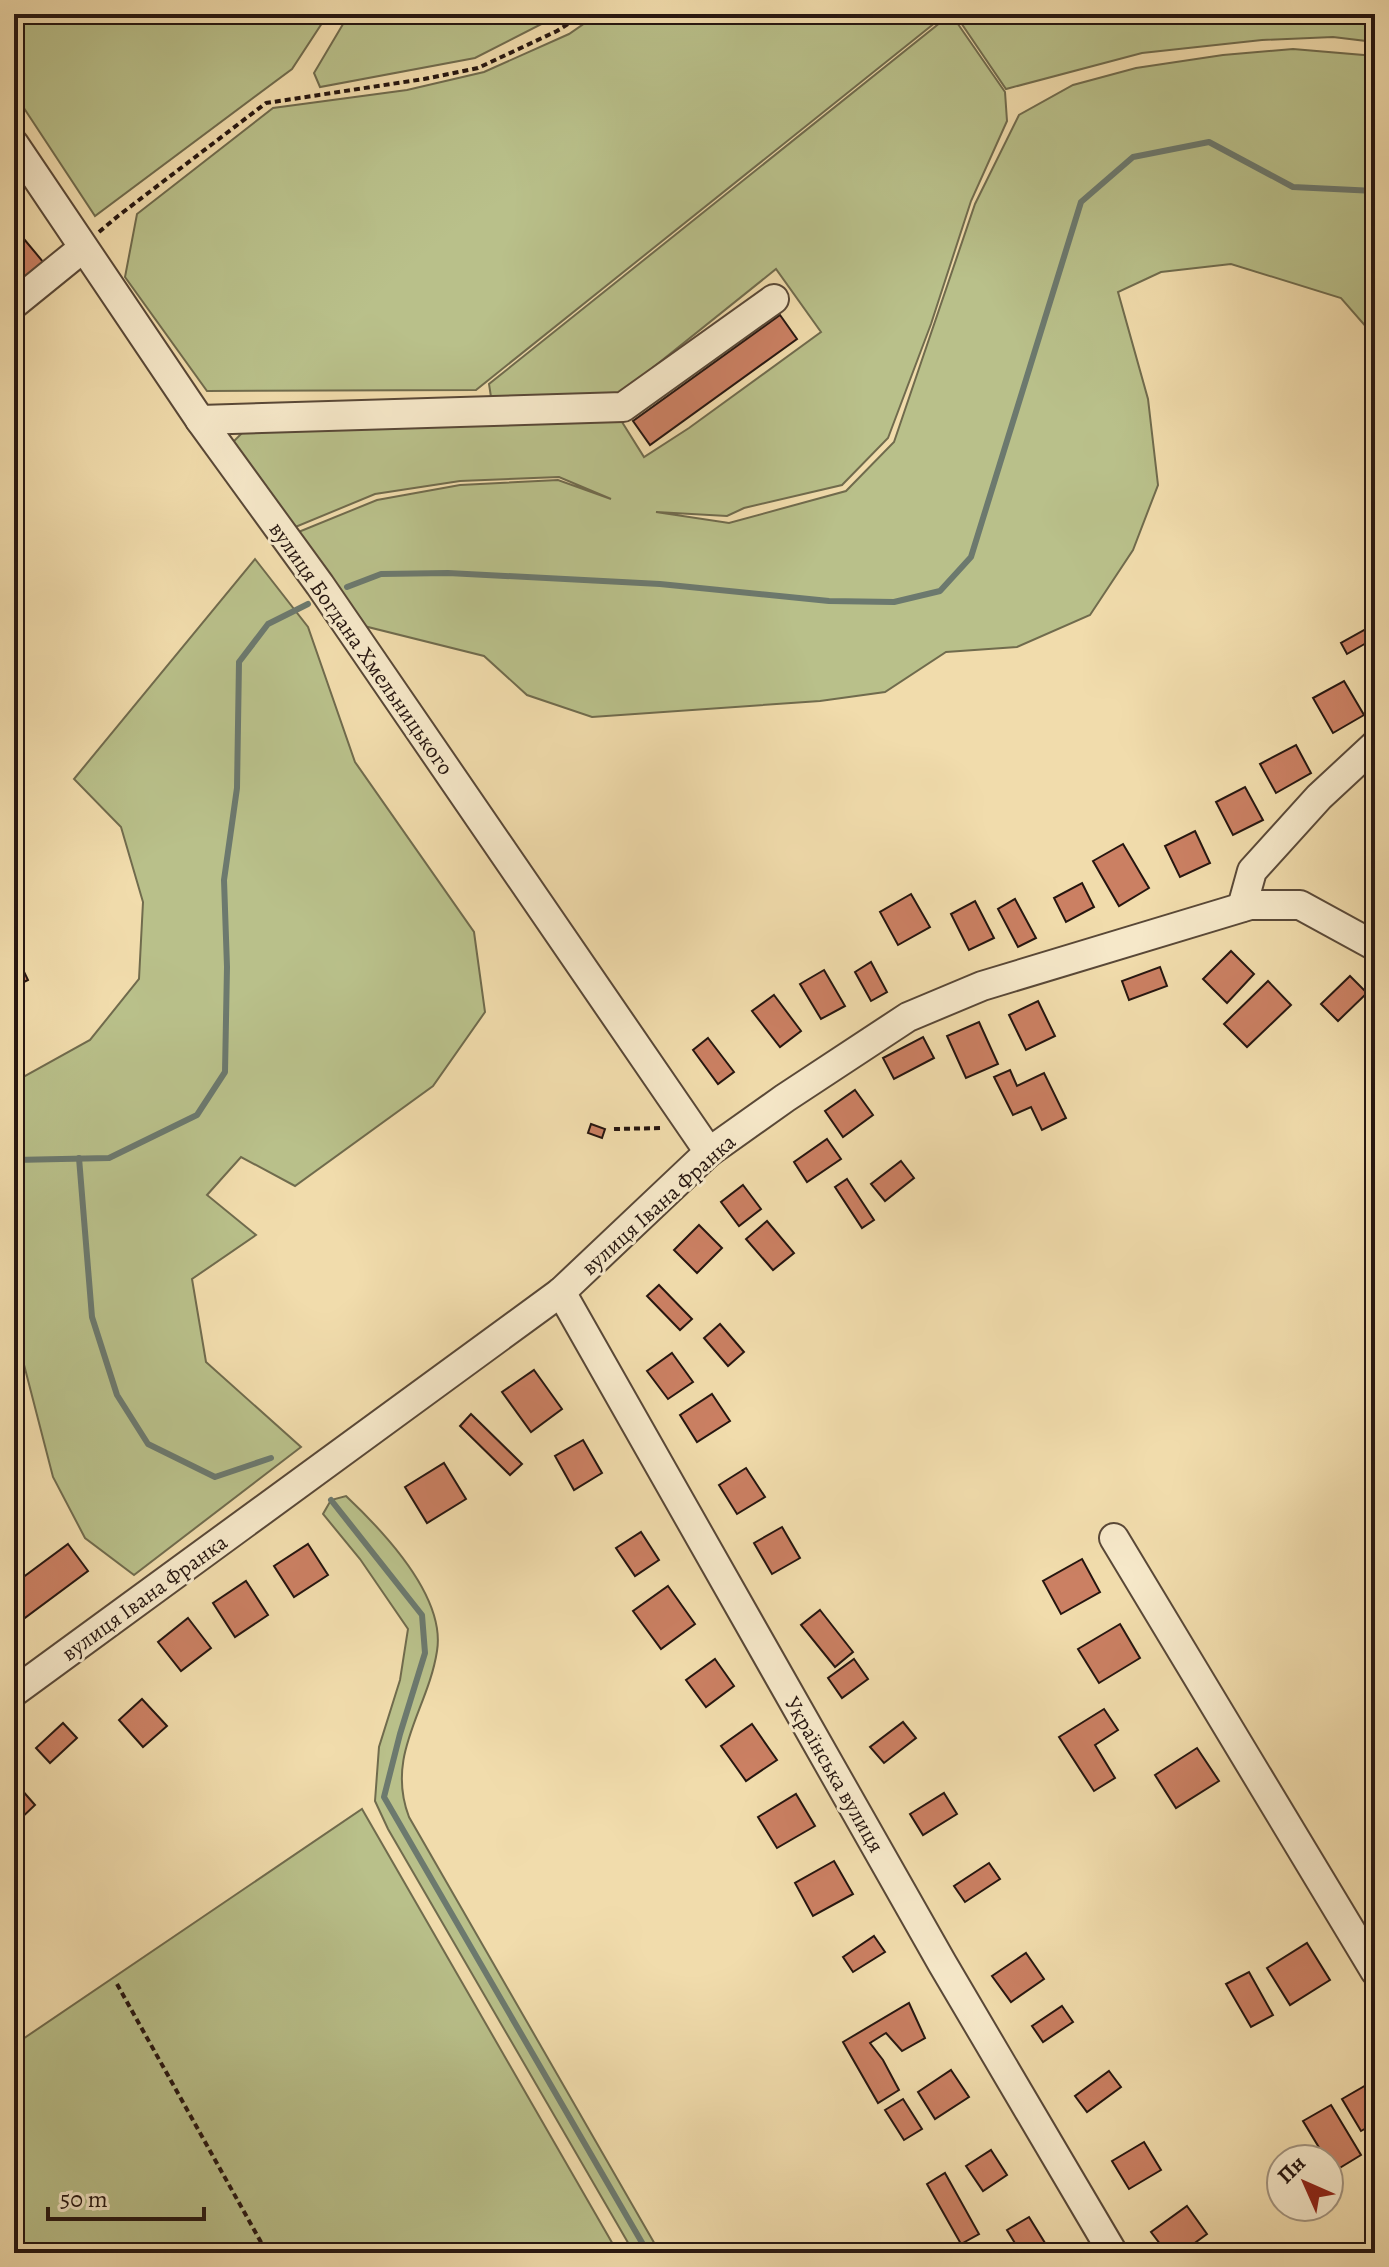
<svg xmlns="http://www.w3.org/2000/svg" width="1389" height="2267" font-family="Alegreya,serif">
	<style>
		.green { fill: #b9c08a; stroke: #706b4d; stroke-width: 2 }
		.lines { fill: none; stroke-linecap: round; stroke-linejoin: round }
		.stream { stroke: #6c796e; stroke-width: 6 }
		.building { fill: #cb8063; stroke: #261610; stroke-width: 2 }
		.minor-casing { stroke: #594837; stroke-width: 32 }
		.path { stroke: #261610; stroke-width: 4; stroke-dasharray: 6 4; stroke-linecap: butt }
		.minor { stroke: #f6e8c9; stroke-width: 28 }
		.labels { text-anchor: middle; stroke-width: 6; stroke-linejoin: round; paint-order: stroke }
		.street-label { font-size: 22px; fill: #261610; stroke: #f6e8c9 }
	</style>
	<rect width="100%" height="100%" fill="#f1dcac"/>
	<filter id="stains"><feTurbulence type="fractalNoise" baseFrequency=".0025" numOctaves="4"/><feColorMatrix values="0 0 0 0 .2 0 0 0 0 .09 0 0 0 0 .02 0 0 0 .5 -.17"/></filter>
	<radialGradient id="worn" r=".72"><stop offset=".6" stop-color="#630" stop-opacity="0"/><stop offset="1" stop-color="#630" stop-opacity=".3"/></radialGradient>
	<g class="green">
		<path d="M14,14H328L292,69L95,216L14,93Z"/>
		<path d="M349,14H561L475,58L320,87L314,73Z"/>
		<path d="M598,14H946L476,390L207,391L125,277L137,214L273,108L407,90L484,72L569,34Z"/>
		<path d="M951,14L1005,92L1007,121L971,201L931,324L888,438L842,485L744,508L727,516L656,512L729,523L846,491L894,442L975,204L1019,115L1073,85L1136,68L1223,55L1293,49L1375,56V337L1341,298L1231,264L1161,272L1118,292L1148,399L1158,485L1133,550L1090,615L1017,647L946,652L885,692L820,701L592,717L527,695L484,656L364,626L296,533L377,500L460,485L558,480L611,499L559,477L460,481L375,494L293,528L233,442L250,425L609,415L622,422L644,457L689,428L821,332L776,269L620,394L491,397L489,384Z"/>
		<path d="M955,14H1375V42L1333,37L1262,40L1142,53L1006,89Z"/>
		<path d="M255,559L308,627L355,762L474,932L485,1012L433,1086L295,1186L241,1157L207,1195L256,1235L192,1279L206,1362L301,1447L134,1575L85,1538L53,1477L14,1326V1082L90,1040L139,979L143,902L121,827L74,779Z"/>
		<path d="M346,1496C382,1530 446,1596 437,1651C428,1710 385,1754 409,1817L660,2253H634L388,1829L375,1801L379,1747L400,1680L408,1629L360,1559L323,1514L331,1500Z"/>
		<path d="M362,1809L618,2253H14V2045Z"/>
	</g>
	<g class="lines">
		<g class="stream">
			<path d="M347,587L381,574L448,573L660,584L829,601L894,602L940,591L971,557L1081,202L1133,157L1209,142L1293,187L1375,191"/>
			<path d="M79,1158L92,1317L117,1395L148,1444L215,1477L271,1458"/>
			<path d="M14,1160L109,1158L197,1115L225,1072L227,967L224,880L237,788L239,662L268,624L308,604"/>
			<path d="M331,1500L422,1615L425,1653L400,1734L384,1797L648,2253"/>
		</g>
	</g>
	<g class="building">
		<path d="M14,227L44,263L14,287Z"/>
		<path d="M780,315L797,339L650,445L633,421Z"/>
		<path d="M1375,624V638L1347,654L1341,643Z"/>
		<path d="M1344,681L1364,715L1333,733L1313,698Z"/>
		<path d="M1296,745L1311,773L1276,793L1260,764Z"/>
		<path d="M1245,787L1263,820L1233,835L1216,802Z"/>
		<path d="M1195,831L1210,863L1180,877L1165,846Z"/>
		<path d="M1123,844L1149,888L1119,906L1093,861Z"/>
		<path d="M1082,883L1094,907L1066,922L1054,898Z"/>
		<path d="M911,894L930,927L898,945L880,912Z"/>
		<path d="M1015,899L1036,938L1018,947L998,909Z"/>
		<path d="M975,901L994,938L969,950L951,914Z"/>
		<path d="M14,951L28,980L14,987Z"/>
		<path d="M1231,951L1254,974L1227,1003L1203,979Z"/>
		<path d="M871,962L887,992L871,1001L855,972Z"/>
		<path d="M1160,967L1167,986L1129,1000L1122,981Z"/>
		<path d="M824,970L845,1006L821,1019L800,984Z"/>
		<path d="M1350,976L1367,993L1338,1021L1321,1004Z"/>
		<path d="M1268,981L1291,1005L1247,1047L1224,1024Z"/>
		<path d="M774,995L801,1031L780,1047L752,1011Z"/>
		<path d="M1038,1001L1055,1036L1026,1050L1009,1015Z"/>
		<path d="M979,1022L998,1064L966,1078L947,1036Z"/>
		<path d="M923,1037L934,1058L894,1079L883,1058Z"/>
		<path d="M708,1038L734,1072L718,1084L693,1050Z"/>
		<path d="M1010,1070L1017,1086L1044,1073L1066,1118L1042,1130L1031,1107L1013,1115L994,1077Z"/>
		<path d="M855,1090L873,1115L843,1137L825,1111Z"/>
		<path d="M591,1124L605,1129L602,1138L588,1133Z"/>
		<path d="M827,1139L841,1159L807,1182L794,1162Z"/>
		<path d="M901,1161L914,1178L885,1201L871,1184Z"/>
		<path d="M847,1179L874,1220L862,1228L835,1187Z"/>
		<path d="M743,1185L761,1209L739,1226L721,1202Z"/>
		<path d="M767,1221L794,1253L773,1270L746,1239Z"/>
		<path d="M699,1225L722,1248L697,1273L674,1250Z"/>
		<path d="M659,1285L692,1319L680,1330L647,1296Z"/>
		<path d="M720,1324L744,1352L728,1366L704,1338Z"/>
		<path d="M672,1353L693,1382L668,1399L647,1371Z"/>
		<path d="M534,1370L562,1409L531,1432L502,1392Z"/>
		<path d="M712,1394L730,1421L697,1442L680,1415Z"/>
		<path d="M471,1414L522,1464L510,1475L460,1426Z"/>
		<path d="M583,1440L602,1473L574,1490L555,1456Z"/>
		<path d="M444,1463L466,1499L427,1523L405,1487Z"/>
		<path d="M746,1468L765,1497L737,1514L719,1485Z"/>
		<path d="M782,1527L800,1558L772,1574L754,1543Z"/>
		<path d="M641,1532L659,1560L635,1576L616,1548Z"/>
		<path d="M68,1544L88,1571L18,1623L14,1618V1584Z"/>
		<path d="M308,1544L328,1575L294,1597L274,1566Z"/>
		<path d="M1082,1559L1100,1592L1061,1614L1043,1581Z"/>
		<path d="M246,1581L268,1615L235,1637L213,1603Z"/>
		<path d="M668,1586L695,1624L661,1649L633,1611Z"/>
		<path d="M820,1610L853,1652L835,1667L801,1625Z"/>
		<path d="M188,1618L211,1648L181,1671L158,1642Z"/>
		<path d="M1120,1624L1140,1658L1099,1683L1078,1649Z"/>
		<path d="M715,1659L734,1686L706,1707L686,1680Z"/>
		<path d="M854,1659L868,1679L842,1698L828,1678Z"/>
		<path d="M142,1699L167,1726L143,1747L119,1720Z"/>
		<path d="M1104,1709L1118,1730L1095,1745L1115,1778L1094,1791L1059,1737Z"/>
		<path d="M903,1722L916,1738L884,1763L870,1747Z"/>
		<path d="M63,1723L77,1738L50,1763L36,1748Z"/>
		<path d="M752,1724L777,1760L746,1781L721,1746Z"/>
		<path d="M1197,1748L1219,1781L1176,1808L1155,1775Z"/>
		<path d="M14,1781L35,1805L14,1825Z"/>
		<path d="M944,1793L957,1814L923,1835L910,1814Z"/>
		<path d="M796,1794L815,1826L777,1848L758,1817Z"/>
		<path d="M834,1861L853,1894L813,1916L795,1883Z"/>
		<path d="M989,1863L1000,1879L965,1902L954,1886Z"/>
		<path d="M874,1936L885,1952L853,1972L843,1957Z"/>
		<path d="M1307,1943L1330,1980L1290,2005L1267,1968Z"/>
		<path d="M1026,1953L1044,1979L1011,2002L992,1976Z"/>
		<path d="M1249,1972L1273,2015L1251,2027L1226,1984Z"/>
		<path d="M909,2003L925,2038L902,2051L886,2033L870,2043L883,2060L899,2090L878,2103L843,2042Z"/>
		<path d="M1062,2006L1073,2022L1043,2042L1032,2026Z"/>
		<path d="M951,2070L969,2097L935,2119L918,2092Z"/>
		<path d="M1109,2071L1121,2087L1087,2112L1075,2096Z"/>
		<path d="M1375,2080V2123L1361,2131L1342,2099Z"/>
		<path d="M903,2099L922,2129L904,2140L885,2110Z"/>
		<path d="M1331,2105L1361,2155L1333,2172L1329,2159H1326L1303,2121Z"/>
		<path d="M1144,2142L1161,2170L1129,2189L1112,2161Z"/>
		<path d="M991,2150L1007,2175L983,2191L966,2166Z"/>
		<path d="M945,2173L979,2234L961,2244L927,2184Z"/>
		<path d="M1187,2206L1207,2234L1181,2253H1167L1151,2232Z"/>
		<path d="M1029,2217L1045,2243L1029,2253H1021L1007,2230Z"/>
	</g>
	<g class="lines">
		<g class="minor-casing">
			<g id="minor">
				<path d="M14,144L200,420L320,585L709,1152"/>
				<path d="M14,304L83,248"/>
				<path d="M200,420L623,407L774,299"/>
				<path d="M1242,907L1252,871L1319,797L1375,745"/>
				<path d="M561,1292L942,1963L1113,2253"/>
				<path d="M1114,1538L1375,1971"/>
				<path d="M14,1692L561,1292L709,1152L785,1098L908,1017L982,986L1250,905H1300L1375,946"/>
			</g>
		</g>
		<g class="path">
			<path d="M99,232L118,216L266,103L424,79L478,68L557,31L584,14"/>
			<path d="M614,1129L664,1128"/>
			<path d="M117,1984L267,2253"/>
		</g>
		<use href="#minor" class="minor"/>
	</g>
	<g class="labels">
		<g class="street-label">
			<text transform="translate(362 648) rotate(55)" y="8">вулиця Богдана Хмельницького</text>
			<text transform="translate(658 1204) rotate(-42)" y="8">вулиця Івана Франка</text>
			<text transform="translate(144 1597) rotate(-36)" y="8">вулиця Івана Франка</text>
			<text transform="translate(835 1774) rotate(60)" y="8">Українська вулиця</text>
		</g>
	</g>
	<rect width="1389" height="2267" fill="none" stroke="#f1dcac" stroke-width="48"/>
	<rect x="16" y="16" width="1357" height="2235" fill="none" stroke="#261610" stroke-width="4"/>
	<rect x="24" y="24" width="1341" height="2219" fill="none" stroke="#261610" stroke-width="2"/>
	<g transform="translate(1305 2183) rotate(315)"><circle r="38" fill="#f6e8c9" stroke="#a3947f" stroke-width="2"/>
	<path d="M0-6L14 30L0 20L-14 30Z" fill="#8f2418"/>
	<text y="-12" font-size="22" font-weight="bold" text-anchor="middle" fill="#261610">Пн</text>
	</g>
	<path d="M48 2207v12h156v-12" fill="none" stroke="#261610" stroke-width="4"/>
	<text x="60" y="2207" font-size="24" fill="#261610" stroke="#f6e8c9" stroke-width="6" paint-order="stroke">50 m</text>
	<rect width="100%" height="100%" filter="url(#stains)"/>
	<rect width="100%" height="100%" fill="url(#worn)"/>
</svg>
